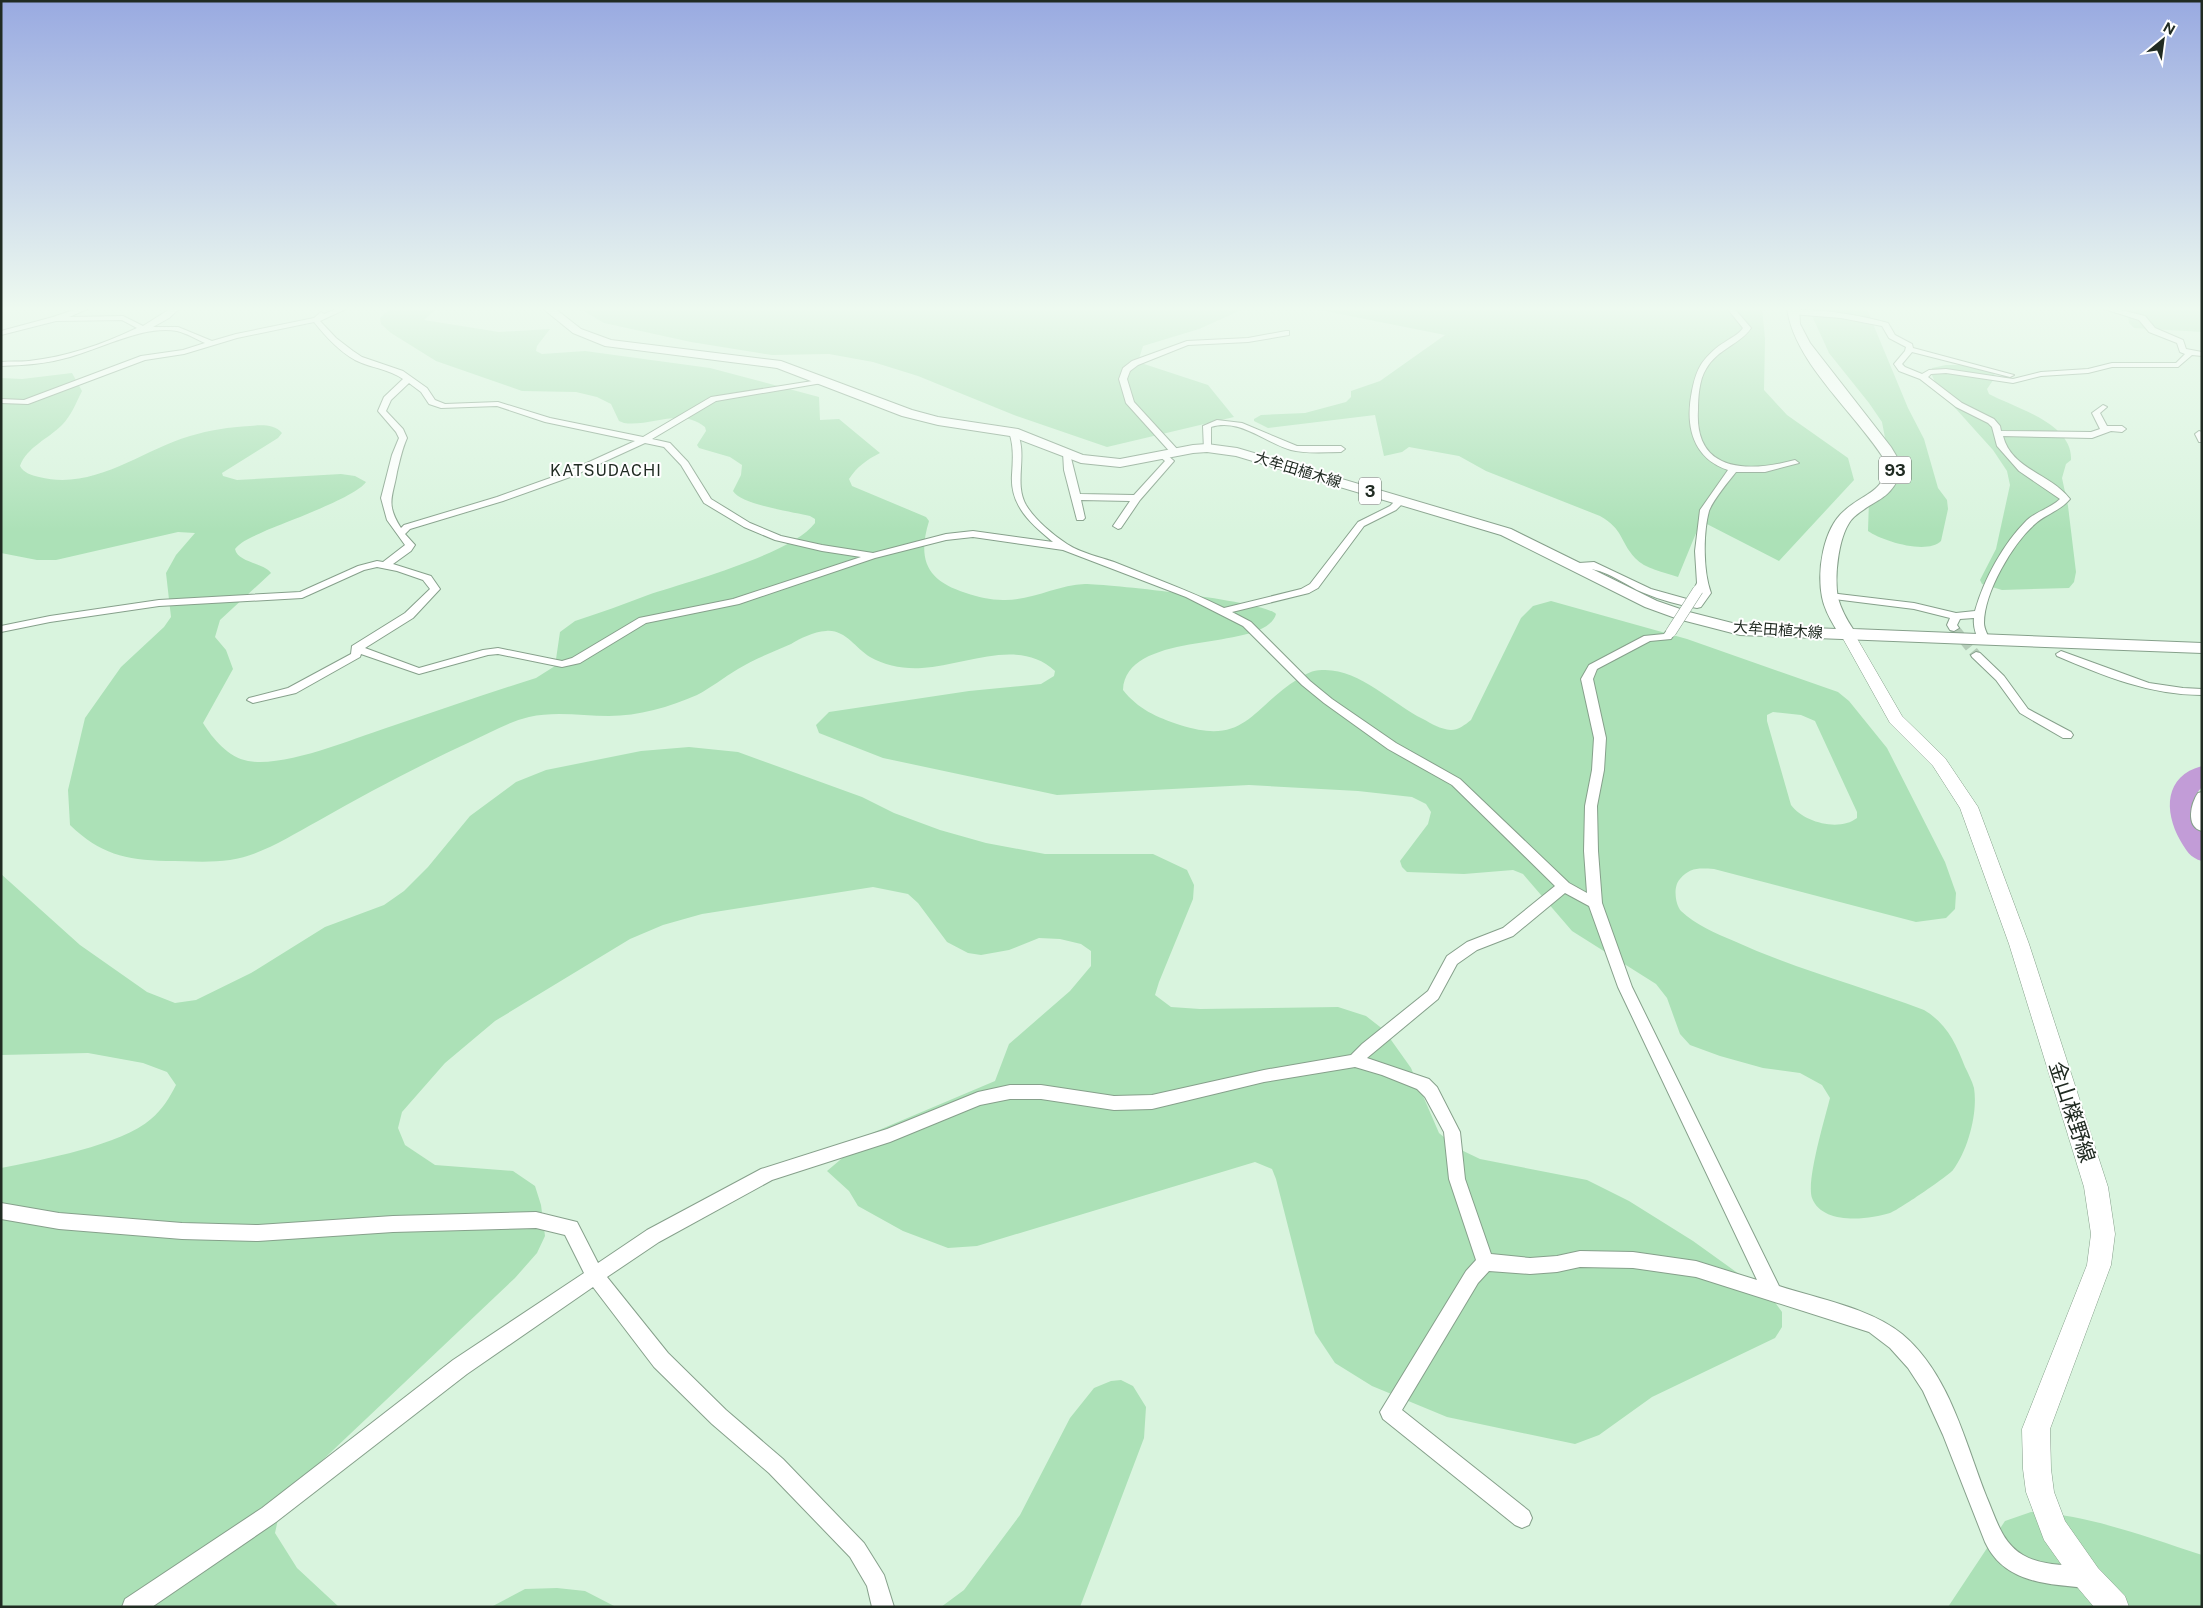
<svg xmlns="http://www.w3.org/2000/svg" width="2203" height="1608" font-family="'Public Sans','Noto Sans JP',sans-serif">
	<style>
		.green { fill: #ace1b7; fill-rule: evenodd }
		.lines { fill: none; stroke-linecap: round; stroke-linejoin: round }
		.river { fill: #c29cd7; fill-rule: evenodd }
		.minor-tunnel { stroke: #b4ccb8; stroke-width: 10; stroke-dasharray: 10 5; stroke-linecap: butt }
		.minor-casing { stroke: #86a08b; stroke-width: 2 }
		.secondary-casing { stroke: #86a08b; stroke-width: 1 }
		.primary-casing { stroke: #86a08b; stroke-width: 2 }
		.minor { fill: #fff; fill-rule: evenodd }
		.secondary { fill: #fff; fill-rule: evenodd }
		.primary { fill: #fff; fill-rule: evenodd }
		.minor-bridge-casing { stroke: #86a08b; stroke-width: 11; stroke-linecap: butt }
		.minor-bridge { stroke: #fff; stroke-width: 10 }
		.labels { text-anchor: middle; stroke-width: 4; stroke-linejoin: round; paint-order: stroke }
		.far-street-label { font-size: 15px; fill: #202b22; stroke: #fff }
		.far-quarter-label { font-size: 16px; letter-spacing: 1px; fill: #202b22; stroke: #fff }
		.shield { fill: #fff; stroke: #636b64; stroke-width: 1 }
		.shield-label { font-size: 16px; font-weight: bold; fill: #202b22 }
		.near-street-label { font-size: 21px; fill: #202b22; stroke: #fff }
	</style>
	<rect width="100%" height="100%" fill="#d9f4de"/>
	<g class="green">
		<path d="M392,307H439L424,320L499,332L550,329L537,346L536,351L542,354L585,351L710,368L819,397L820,420L839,419L880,453C866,460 857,467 849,479L852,486L926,517L929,521C917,560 927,581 966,593C978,597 990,600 1003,600C1031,601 1057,585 1085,584C1110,584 1264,601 1276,614C1265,654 1127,627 1123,690C1138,709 1156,717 1180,725C1246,746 1250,709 1298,679C1306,674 1312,670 1322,670C1359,668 1391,703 1423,719C1432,724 1440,729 1451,730C1458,730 1465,725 1471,720L1521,618L1533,606L1551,601L1687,639L1838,692L1849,701L1887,748L1945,862L1956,893L1955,909L1946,918L1916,922L1714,869C1699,868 1690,867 1680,879C1673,886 1675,904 1681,911C1696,925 1715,933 1734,941C1795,969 1861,986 1924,1010C1946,1023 1956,1043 1965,1067C1968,1073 1972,1081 1974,1088C1978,1113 1968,1150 1953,1170C1948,1176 1897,1211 1890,1213C1868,1220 1822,1225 1812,1198C1806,1181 1825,1118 1830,1098L1822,1085L1800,1073L1763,1068L1720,1056L1690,1045L1680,1034L1667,998L1656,984L1572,931L1523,874L1513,870L1464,874L1407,872L1402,867L1400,861L1428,824L1431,812L1426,804L1412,797L1358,791L1249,785L1057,795L883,758L819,733L816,725L829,712L969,691L1041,684L1054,676L1055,671C1018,637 965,666 922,668C903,669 886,666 870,657C855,648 845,629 826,631C813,632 801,638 791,644C773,652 754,659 738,669C724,677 711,688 697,695C670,707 638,716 609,716C583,716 555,711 529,717C508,722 489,733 470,742C418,766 367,793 318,821C290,836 262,855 230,860C209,863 187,861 166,861C125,860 100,854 70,825L68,790L85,718L121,667L164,627L171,617L166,573L176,555L195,533L178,532L56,560H37L1,553V378L22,379L72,373L82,391C76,403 71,416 62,425C48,439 27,447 20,466C24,473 31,475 39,477C94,491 140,451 190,436C210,430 229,427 250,426C261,425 274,424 282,433L278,438L222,473L223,476L237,480L341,474L355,476L366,482C356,497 286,522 265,531C255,536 242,540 235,549C238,563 263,562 271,573L220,620L215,637L226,650L233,669L203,723C213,739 228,757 248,761C286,768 357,737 395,725C442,709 488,693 536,678L555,666L560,632L575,621C600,613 624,604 648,595C687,582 792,554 815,523V519L810,516C794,512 741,505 733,491L741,475L742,465L730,457L699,448L697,445L706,431L705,427C681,407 651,427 624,423L619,421L611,404L597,397L576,392L522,391L436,361L391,333L381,324L380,318ZM1773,712L1801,715L1815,721L1857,812V818C1839,832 1803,822 1791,805L1767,721V715Z"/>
		<path d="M577,307H1248L1199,329L1143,346L1138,362L1208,385L1234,417L1107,447L1014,415L918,376L873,362L829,354L772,355L691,342L604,323Z"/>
		<path d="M1305,307H1762L1765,339L1764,390L1787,415L1848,458L1854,480L1779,561L1701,521L1678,577C1664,572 1645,569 1635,558C1619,540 1624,530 1600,516L1486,471L1459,456L1409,447L1402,452L1384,456L1375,415L1268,428L1254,421V419L1261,415L1305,413L1346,402L1351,397V391L1380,381L1445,335Z"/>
		<path d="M1808,307H1866L1908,408L1924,439L1938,488L1947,500L1948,509L1941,541C1927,555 1882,541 1868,531L1869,500L1884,481L1886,443L1882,422L1869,403L1829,353Z"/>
		<path d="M2127,307H2202V332L2134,328L2129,323Z"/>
		<path d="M1946,365C1960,365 1985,364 1996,376L1987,389L1989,394C2015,408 2073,423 2071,460L2066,464L2062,478L2068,506L2076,572L2074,582L2069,588L2002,590L1982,584L1980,580L1996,549L2010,485L2007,471L1993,450L1938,389L1931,373L1932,368Z"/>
		<path d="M689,747L738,752L862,797L894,813L940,830L986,843L1045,854H1153L1187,870L1194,885L1193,899L1159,982L1155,995L1171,1007L1200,1009L1338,1007L1366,1016L1384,1030L1411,1068L1439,1133L1457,1148L1480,1159L1587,1180L1629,1201L1693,1241L1771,1297L1782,1312V1327L1775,1338L1652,1397L1599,1435L1575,1444L1447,1417L1372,1386L1335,1363L1315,1333L1276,1179L1272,1169L1255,1162L977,1246L948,1248L903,1231L858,1206L849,1191L827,1171L872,1133L995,1081L1009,1044L1070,991L1091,966V951L1081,944L1060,939L1039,938L1009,950L981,955L968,953L947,942L918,903L908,894L873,887L702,914L663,925L630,939L495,1021L445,1063L402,1112L398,1128L405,1145L435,1165L513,1171L535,1186L541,1205L545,1236L537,1253L515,1278L293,1488L280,1510L275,1533L297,1568L339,1607H1V1168C41,1160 122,1145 151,1119C162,1110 170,1097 176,1085L167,1072L143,1063L88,1053L1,1055V874L80,945L147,992L175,1003L196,1000L251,973L325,927L384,905L404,891L428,867L470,816L516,782L546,770L641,751Z"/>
		<path d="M1121,1380L1133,1386L1146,1407L1144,1438L1080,1607H941L964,1590L1020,1515L1070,1418L1094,1388L1111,1381Z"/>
		<path d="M2031,1512C2090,1515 2146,1537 2202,1555V1607H1948L2005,1521Z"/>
		<path d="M557,1588L585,1591L616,1607H491L525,1589Z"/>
	</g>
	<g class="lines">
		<path class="river" d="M2202,766V787C2186,803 2198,815 2202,832C2203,841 2202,852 2202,861C2190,858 2186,850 2180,840C2164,811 2164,776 2202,766Z"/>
		<path class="minor-tunnel" d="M1954,628L1976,655"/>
		<g class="minor-casing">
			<g id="minor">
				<path d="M82,307H92L69,317L123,316L143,326L173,307H181L169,318L153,327H178L212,341L236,334L314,318L321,312L324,314L341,307H350L320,321L336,338L353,351L362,357L403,371L427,388L435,400L445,404L498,402L550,418L643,437L711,397L825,379V383H822L716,401L652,439L670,443L688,462L711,499L750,523L781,536L822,545L873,553L946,534L973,531L1053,542C1031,524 1010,506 1012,475C1013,460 1014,446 1009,432L1016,430C1029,454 1013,482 1026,505C1035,520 1053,535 1067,544C1081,553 1099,557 1114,562C1151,577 1188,590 1224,608L1301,589L1310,584L1358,522L1390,506L1397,499H1403L1405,501L1396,510L1364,526L1318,588L1309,593L1232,612L1251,622L1310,681L1332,699L1396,743L1460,779L1569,883L1587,893L1584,851L1585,806L1592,770L1594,738L1581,679L1589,665L1644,636L1664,634L1667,630H1675L1676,632L1671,639L1650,641L1597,669L1593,679L1606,738L1604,770L1597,806L1598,851L1602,903L1632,987L1779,1286C1819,1299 1870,1308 1902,1334C1950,1374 1965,1443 1987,1498C1996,1519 2002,1543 2023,1555C2041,1566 2066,1565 2086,1566L2093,1570L2097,1577L2093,1584L2086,1588C2047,1584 2004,1583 1985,1542L1943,1435L1923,1391L1908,1368L1890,1348L1869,1332L1696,1277L1633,1268L1580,1267L1557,1272L1530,1274L1489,1271L1478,1283L1402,1410L1529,1511L1532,1518L1529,1525L1522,1528L1515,1525L1383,1419L1380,1412L1466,1271L1476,1260L1449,1179L1444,1132L1425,1097L1417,1089L1382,1075L1355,1067L1264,1082L1152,1109L1114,1110L1041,1099H1010L980,1105L890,1142L772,1180L659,1242L607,1277L668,1353L726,1410L783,1459L864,1543L884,1575L894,1607H872L867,1586L850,1557L769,1473L712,1424L654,1367L593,1287L467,1374L276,1522L152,1607H122L125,1599L262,1508L453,1360L584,1273L565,1235L536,1228L393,1232L258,1241L182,1239L59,1229L1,1219V1203L59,1213L182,1223L258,1225L393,1216L536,1212L577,1222L598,1263L647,1230L761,1169L887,1129L978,1092L1010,1085H1041L1114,1096L1152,1095L1264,1070L1351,1055L1362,1044L1428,991L1447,956L1467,942L1503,928L1555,886L1452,785L1388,749L1324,703L1302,685L1243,626L1186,597L1063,550L973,537L946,540L875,558L739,604L646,623L580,663L562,667L498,654L488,655L419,674L361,654L360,657L296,693L253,703L247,700L249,698L288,688L351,654L352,646L405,613L430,589L423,580L397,571L377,567L364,570L302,598L159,606L50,622L1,632V626L50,616L159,600L300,592L358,566L377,561L383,562L405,545L387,520L381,498L392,455L399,438L396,432L378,411L384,397L403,379C389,369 371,368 355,360C339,351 326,337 314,322L237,338L184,354L145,360L28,404L1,403V399L24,400L141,356L183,350L205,343C196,339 186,333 177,331C144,325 102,348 70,357C46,364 26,365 1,366V362C10,361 20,362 29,361C66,357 104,344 137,328L122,320L56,321L1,335V331L53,317ZM409,383L421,392L429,404L441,408L497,406L545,422L635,441L567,472L497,497L404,525L401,528C385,503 393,497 397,472C400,460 402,449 407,438L403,429L386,411L391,400ZM645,443L664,447L681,465L704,503L744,527L775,540L822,551L861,557L733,599L639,618L572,658L562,661L498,648L483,650L419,668L365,648L413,618L440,589L431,576L393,564L411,551L415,545L405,534L410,529L503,501L573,476ZM1565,893L1589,906L1618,987L1757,1280L1696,1261L1633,1252L1580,1251L1557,1256L1530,1258L1491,1254L1465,1179L1460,1132L1437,1087L1429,1079L1367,1058L1438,999L1457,964L1477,950L1513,936Z"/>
				<path d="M1726,307H1733L1751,328C1741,344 1717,349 1706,369C1699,380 1698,398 1698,410C1694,474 1750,472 1795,460L1799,463L1765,472H1736C1728,482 1713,500 1709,511C1703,533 1703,572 1711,593L1701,607L1697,608C1679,605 1661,600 1644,593C1624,585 1601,565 1579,569L1574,566L1579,563L1594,562L1651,589L1694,601L1701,593L1694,589L1697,583L1695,551L1700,510L1728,470C1692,458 1685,425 1692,391C1694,381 1696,372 1702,363C1708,355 1716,347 1725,342C1732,337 1738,335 1743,328Z"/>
				<path d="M2098,307H2109L2145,316L2155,328L2183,340L2186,349L2202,352V356L2192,355L2178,367H2112L2088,373L2041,376L2013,383L1946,373L1931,374L1928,377L1962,403L1994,419L2000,426L2001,431L2091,432L2100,429L2092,413L2103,405L2107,407L2100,413L2107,426H2122L2126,429L2122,432L2111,431L2092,438L2003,436C2011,469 2051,474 2070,499C2060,511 2046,514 2035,524C2013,543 1984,592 1984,623C1984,629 1988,635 1990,641L1989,643L1985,644C1976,641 1973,626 1974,618L1960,619L1957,625L1959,628L1954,631L1950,630L1947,625L1950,618L1914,609L1826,598V594L1830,593L1914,603L1956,613L1975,611C1984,579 2003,544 2027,520C2037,511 2051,508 2060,499L2019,471L1997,446L1992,427L1988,423L1956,407L1920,379L1899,371L1894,364L1905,351L1906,347L1889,338L1882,326L1841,318L1792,314L1790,313V311C1814,307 1864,316 1888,323L1895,335L1912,344L1913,348L2014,375L2010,377L1912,352L1902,364L1905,367L1922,374L1929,370L1946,369L2013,379L2041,372L2088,369L2112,363H2176L2185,354L2180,352L2177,343L2149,332L2139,320Z"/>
				<path d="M1286,331H1289V335L1248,342L1188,345L1138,365L1130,371L1127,379L1134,402L1178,450V454H1172L1126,403L1119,379L1123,368L1132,361L1187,341L1248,338Z"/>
				<path d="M1217,420L1242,423L1297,446H1341L1345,449L1341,452C1324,452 1307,454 1291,450C1264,442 1240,418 1211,427V448L1204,450L1203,426Z"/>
				<path d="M2199,431L2202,432V442H2199L2195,434Z"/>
				<path d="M1063,452L1070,454L1080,494L1134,495L1165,461L1159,456L1160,454H1166L1174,461L1140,500L1121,528L1118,529L1113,526L1130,501L1081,500L1085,518L1083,520H1077L1064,470Z"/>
				<path d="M2061,651L2149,683L2183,688L2202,689V695C2150,695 2104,676 2057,656L2056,654Z"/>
				<path d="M1976,652L1980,653L2004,676L2028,709L2071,732L2073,735L2071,738H2063L2020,713L1996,680L1972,657L1971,655Z"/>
				<path d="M2202,792V831C2185,827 2191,803 2198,793Z"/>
			</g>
		</g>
		<g class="secondary-casing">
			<path id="secondary" d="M1848,631L1855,635L1902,716L1945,758L1978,807L2029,944L2108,1187L2115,1234L2111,1265L2050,1429L2051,1469L2054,1492L2065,1521L2098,1568L2125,1596L2129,1607H2094L2078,1588L2044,1540L2026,1492L2023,1469L2022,1429L2087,1265L2091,1234L2084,1187L2009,944L1960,808L1933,766L1890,723L1841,635Z"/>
		</g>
		<g class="primary-casing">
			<path id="primary" d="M541,307H553L581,329L611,340L781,361L912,410L938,417L1018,429L1083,455L1120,459L1193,445L1207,444L1237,448L1511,529L1657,601L1689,612L1740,625L1836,629C1830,619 1824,608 1822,597C1817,571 1823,529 1844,511C1864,493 1879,495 1889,467C1861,417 1793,364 1787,307H1799L1800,324L1810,343L1891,447L1903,467C1891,502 1877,497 1854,517C1838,532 1834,578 1838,598C1841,609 1847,620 1853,629L2202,643V653L1740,635L1678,619L1645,607L1501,535L1236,456L1207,452L1193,453L1120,467L1081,463L1010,436L938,425L902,416L777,368L605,346L573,333Z"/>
		</g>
		<use href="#minor" class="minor"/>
		<use href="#secondary" class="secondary"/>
		<use href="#primary" class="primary"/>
		<g class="minor-bridge-casing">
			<path id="minor-bridge" d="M1671,632L1698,590"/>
		</g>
		<use href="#minor-bridge" class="minor-bridge"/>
	</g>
	<linearGradient id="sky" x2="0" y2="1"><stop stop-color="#99aae1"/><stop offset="0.58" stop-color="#eefaf0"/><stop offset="1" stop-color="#eefaf0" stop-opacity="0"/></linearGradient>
	<rect width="2203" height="532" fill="url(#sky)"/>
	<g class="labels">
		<g class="far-street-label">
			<text transform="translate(1298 470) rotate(17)" y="5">大牟田植木線</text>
			<text transform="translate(1778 630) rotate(4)" y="5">大牟田植木線</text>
		</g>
		<g class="far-quarter-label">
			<text x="606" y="476">KATSUDACHI</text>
		</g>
		<g class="shield">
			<rect x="1879" y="456.5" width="32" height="27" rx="4"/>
			<rect x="1359" y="477.5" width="22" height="27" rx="4"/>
		</g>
		<g class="shield-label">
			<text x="1895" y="476">93</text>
			<text x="1370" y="497">3</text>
		</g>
		<g class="near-street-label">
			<text transform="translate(2072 1112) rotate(72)" y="7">金山檪野線</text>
		</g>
	</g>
	<rect width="2203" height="1608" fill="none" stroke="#202b22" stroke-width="5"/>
	<g transform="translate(2163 40) rotate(29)" stroke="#ffffff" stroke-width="4" paint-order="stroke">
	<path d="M0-4L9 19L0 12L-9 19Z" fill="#202b22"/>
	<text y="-8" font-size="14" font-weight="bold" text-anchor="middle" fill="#202b22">N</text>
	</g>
</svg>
